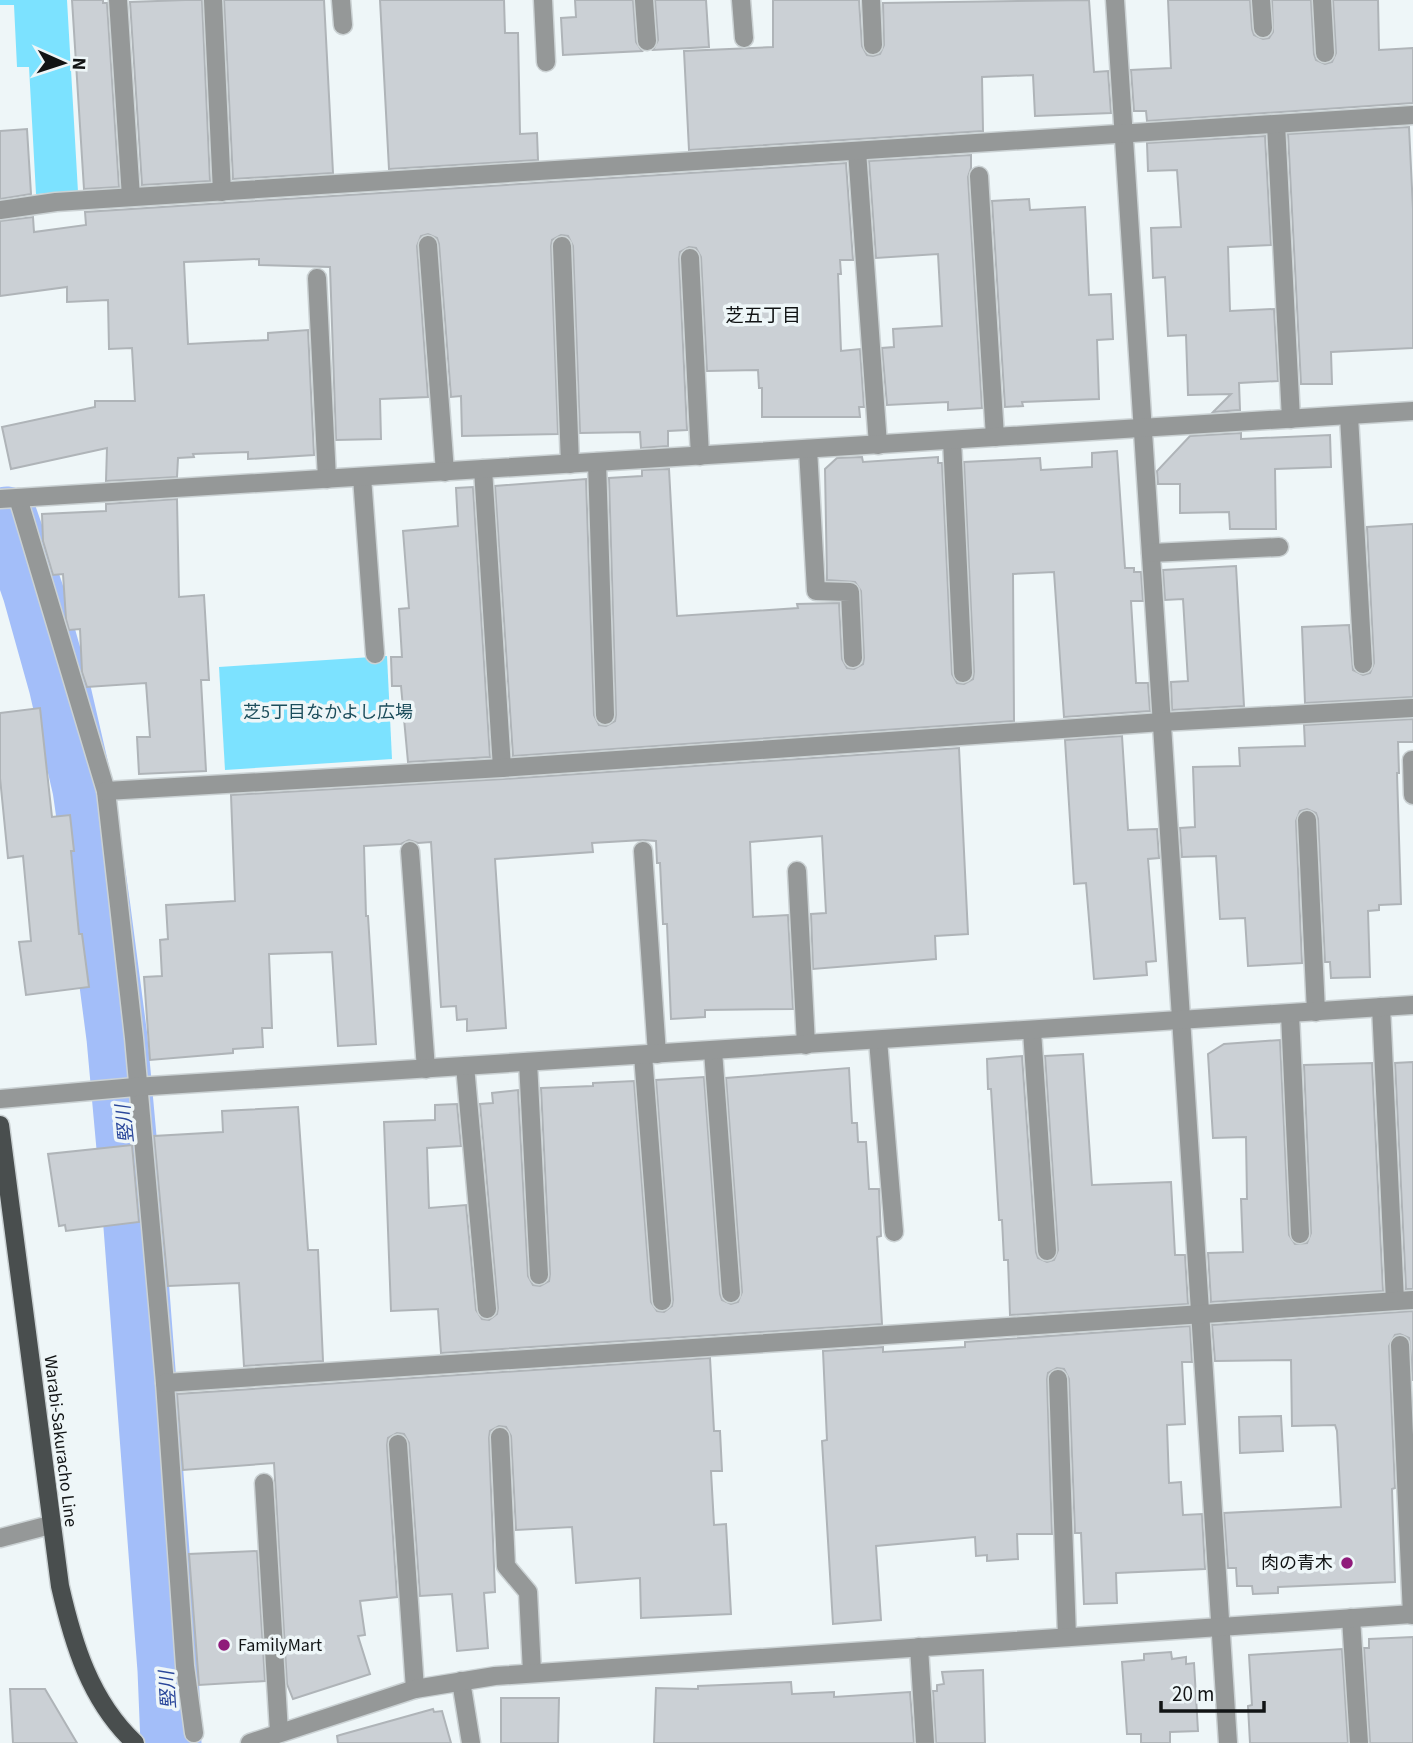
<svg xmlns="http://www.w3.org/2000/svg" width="1413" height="1743" font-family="'Source Sans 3','Noto Sans JP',sans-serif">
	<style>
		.green { fill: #7ce2ff }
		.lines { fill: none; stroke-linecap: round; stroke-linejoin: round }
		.river { stroke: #a3bef9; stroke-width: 61 }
		.building { fill: #cbd0d5; stroke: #afb4b8; stroke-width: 2 }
		.minor-casing { stroke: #cbd2d4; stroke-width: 21 }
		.major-casing { stroke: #cbd2d4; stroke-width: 21 }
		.minor { stroke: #959898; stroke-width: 18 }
		.major { stroke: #494e4e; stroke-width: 18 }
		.poi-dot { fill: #8f1a7a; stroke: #eef6f8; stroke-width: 2.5 }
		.labels { text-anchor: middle; stroke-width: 7; stroke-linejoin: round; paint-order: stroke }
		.park-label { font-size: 18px; fill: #1c4d5b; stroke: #eef6f8 }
		.street-label { font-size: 18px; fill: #121415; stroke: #eef6f8 }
		.poi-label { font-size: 18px; fill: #121415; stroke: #eef6f8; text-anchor: end }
		.neighbourhood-label { font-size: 19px; fill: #121415; stroke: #eef6f8 }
		.water-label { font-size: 19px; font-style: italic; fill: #29469a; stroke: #eef6f8 }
	</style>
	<rect width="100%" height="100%" fill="#eef6f8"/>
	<g class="green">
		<path d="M0,0H67L78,192L36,194L29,67H17L14,5H0Z"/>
		<path d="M387,656L392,759L225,770L219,667Z"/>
	</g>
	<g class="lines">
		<path class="river" d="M7,517L33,592L59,685L83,789L100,908L117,1038L133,1214L168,1670L171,1743"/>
	</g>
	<g class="building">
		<path d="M72,0H103V3H107L119,187L84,189Z"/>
		<path d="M185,0H202L210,181L142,185L130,2Z"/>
		<path d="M224,0H324L333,173L233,179Z"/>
		<path d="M380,0H504L505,33H518L520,134L537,133L538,160L389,169Z"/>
		<path d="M575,0H633L636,42L642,51L563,55L561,18L576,17Z"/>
		<path d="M655,0H706L709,47L653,50L658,40Z"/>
		<path d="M773,0H859L862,46L867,55L873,56L880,54L884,45L883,3L1089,0L1094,72L1108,71L1111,113L1035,116L1033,75L982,77L983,131L689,150L684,51L773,47Z"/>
		<path d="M1168,0H1250L1252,29L1254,35L1263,39L1269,38L1273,32L1272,0H1311L1314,54L1316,60L1325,64L1332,62L1336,53L1333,0H1378L1379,50L1413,48V103L1147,121L1146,111H1134L1131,70L1171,68Z"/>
		<path d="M1409,127L1413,209V348L1331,352L1332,384H1301L1288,134Z"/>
		<path d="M27,129L31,194L0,199V131Z"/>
		<path d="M1265,136L1271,245L1228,247L1230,311L1274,309L1278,381L1239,383L1240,410L1213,412L1231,394L1188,395L1186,335L1168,336L1165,277L1153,278L1151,228L1181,227L1177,170L1148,171L1147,143Z"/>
		<path d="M971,155V168L968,177L982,408L948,410V402L887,405L882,348L894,347L893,329L942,326L938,254L876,258L869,161Z"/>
		<path d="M846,163L853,260H840L841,274H838L841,351L860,349L864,407H859L860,417H762V388H759L758,370L707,371L701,257L696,248L689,247L680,252L679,259L687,430L668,431V446L641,448L640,432L580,433L573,246L568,236L561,235L552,240L551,246L558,434L462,436L461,396L451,397L439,244L437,238L428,234L421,236L417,246L428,397L380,399L381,439L336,440L330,267L259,265V259L184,262L188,344L268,340V333L308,330L314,455L248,459V452L193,454L194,457L178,458L177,477L106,481L107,448L11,469L2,427L95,407V401H135L132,348L109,349L108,300L67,302V287L0,296V221L33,217L34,232L86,225L85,212Z"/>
		<path d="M1029,199L1030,210L1085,207L1089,295L1111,294L1113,339L1097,340L1099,399L1022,402L1023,406L1005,407L992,201Z"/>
		<path d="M1241,433V439L1330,435L1331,467L1275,469L1276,529H1230L1229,512L1180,513V484H1158L1157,471L1190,436Z"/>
		<path d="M1117,451L1125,568H1134V572H1141L1143,601H1131L1136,683H1148L1150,711L1064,717L1054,572L1013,574L1014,721L513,756L495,486L586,479L594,715L599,725L606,726L615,721L616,715L609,478L642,476V470L669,469L677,616L798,608L797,604L839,603L842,659L847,668L854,669L863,664L864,658L861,591L855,582L827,580L825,469L837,458L862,457L863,462L938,457V463H942L952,674L957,683L964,684L973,679L974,672L964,462L1040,458L1041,470L1092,467V453Z"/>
		<path d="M473,487L490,757L408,762L401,686H392L391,657H402L399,609L409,608L403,531L458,526L456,488Z"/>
		<path d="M177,499L179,597L204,595L209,680H201L206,771L139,774L137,737H150L146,683L87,687L82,672L80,629L69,630L66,619L63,574L53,575L43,541L42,514L106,511V504Z"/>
		<path d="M1413,524V697L1305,703L1302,627L1349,625L1353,670L1363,675L1370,673L1374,663L1367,527Z"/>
		<path d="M1236,566L1244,706L1172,710L1171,682L1188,681L1183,599L1165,600L1163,570Z"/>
		<path d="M40,708L52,817L70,815L74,851H71L79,934H82L89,987L26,995L19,942L31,941L23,856L8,858L0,778V713Z"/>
		<path d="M1413,719V742H1398L1399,773H1397L1401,904L1379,905V910L1368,911L1370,977L1331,978L1330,962H1325L1318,819L1316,813L1307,809L1300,811L1296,821L1302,963L1248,966L1245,918L1220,919L1216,856L1182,857L1180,828L1195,827L1193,767L1240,766L1239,748L1305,746L1304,725Z"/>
		<path d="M1122,736L1128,830L1157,829L1159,858L1148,859L1156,961L1146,962L1147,975L1094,979L1086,883L1074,884L1065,740Z"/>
		<path d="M959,748L968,934L935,936L936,959L813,969L811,914L826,913L822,836L750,842L753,917L788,915L793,1009L705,1010V1017L671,1019L667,924H663L660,863H657L656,841L643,840L592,843L593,852L495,859L506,1028L467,1031V1019L457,1020L456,1006L441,1007L431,842L418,843L409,840L401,844L364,846L366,916H368L376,1044L338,1046L332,952L269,954L272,1028H262L263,1047L233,1049V1053L150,1060L144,977L162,976L160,940L168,939L166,905L235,901L231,795L503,779Z"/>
		<path d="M1280,1040L1289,1235L1295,1244L1307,1243L1311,1233L1304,1065L1372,1063L1383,1291L1211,1302L1208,1253L1243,1252L1241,1199H1247L1246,1137L1213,1138L1208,1054L1224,1044Z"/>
		<path d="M1083,1054L1092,1185L1171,1182L1175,1255H1185L1188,1304L1010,1315L1008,1260H1004L1002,1220H999L991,1089H988L987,1059L1022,1056L1036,1252L1038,1258L1047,1262L1054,1260L1058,1250L1045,1056Z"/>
		<path d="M1413,1062V1289H1406L1395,1063Z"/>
		<path d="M849,1068L852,1123H857L858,1142H866L869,1189H879L881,1236L877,1237L882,1324L441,1353L438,1309L391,1311L384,1122L435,1120V1105L457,1104L461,1146L427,1148L429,1208L466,1205L476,1310L482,1319L489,1320L497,1314L498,1308L480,1104L493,1103L492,1093L518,1090L528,1276L533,1285L540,1286L549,1281L550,1274L541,1088L593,1086V1083L634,1081L651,1302L657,1311L664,1312L672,1306L673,1300L656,1080L704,1077L720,1294L722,1300L731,1304L738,1302L742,1292L726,1078Z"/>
		<path d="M298,1107L308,1250H318L323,1361L244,1366L239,1283L168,1286L154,1136L223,1132L222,1111Z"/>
		<path d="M132,1145L139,1222L66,1231L65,1225L59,1226L48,1154Z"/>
		<path d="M1413,1311V1381L1409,1338L1400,1334L1395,1335L1389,1346L1395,1488L1392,1489L1395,1582L1278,1587V1593L1253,1594L1252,1586H1237L1236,1568H1228L1224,1513L1341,1507L1337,1431L1335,1425L1292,1426L1291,1360L1215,1361L1212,1325Z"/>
		<path d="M1190,1326L1192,1362H1182L1185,1424L1167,1425L1169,1483L1181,1482L1183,1515L1202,1514L1205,1569L1116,1573L1117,1603L1084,1604L1081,1533H1075L1069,1379L1064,1369L1057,1368L1048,1373L1047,1379L1052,1534H1017L1018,1559L987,1561V1555L976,1556L975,1537L876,1546L881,1620L833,1624L822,1441L827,1440L823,1351L883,1347V1352L965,1347V1342Z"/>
		<path d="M710,1358L714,1431H720L722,1471H711L714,1525L726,1524L731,1614L641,1618L640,1578L576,1583L572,1527L516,1530L511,1436L506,1427L499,1426L490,1431L489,1438L495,1592L484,1593L488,1648L457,1651L452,1594L420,1596L409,1443L404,1434L397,1433L388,1438L387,1445L397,1597L360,1601L365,1635L358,1636L370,1674L293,1699L287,1684L274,1463L183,1470L177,1394Z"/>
		<path d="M1281,1416L1283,1451L1240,1453L1239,1417Z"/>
		<path d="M257,1551L265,1681L199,1685L189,1554Z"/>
		<path d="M1413,1637V1743H1370L1364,1648H1369V1639Z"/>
		<path d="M1342,1649L1348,1743H1250L1248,1706L1252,1705L1249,1655Z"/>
		<path d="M1171,1652L1172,1659L1186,1657V1664L1194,1663L1198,1731L1170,1732V1743H1141V1734H1127L1122,1662L1144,1660V1654Z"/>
		<path d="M983,1670L985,1743H936L933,1691H937V1685L944,1684L942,1672Z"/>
		<path d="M791,1682L792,1694L834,1692V1697L910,1692L914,1743H654L656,1688L698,1689V1686Z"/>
		<path d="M10,1689H45L77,1743H13Z"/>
		<path d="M501,1698H559L558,1743H501Z"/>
		<path d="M433,1709L434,1712L442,1711L451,1743H338L337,1736L340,1735Z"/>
	</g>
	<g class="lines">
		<g class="minor-casing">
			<g id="minor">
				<path d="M118,0L131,197"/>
				<path d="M213,0L222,192"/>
				<path d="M341,0L343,25"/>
				<path d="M543,0L546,62"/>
				<path d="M644,0L647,41"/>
				<path d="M741,0L744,38"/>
				<path d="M871,0L873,45"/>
				<path d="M1115,0L1228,1743"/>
				<path d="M1261,0L1263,28"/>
				<path d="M1322,0L1325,53"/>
				<path d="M1276,124L1291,419"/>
				<path d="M857,151L878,445"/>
				<path d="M979,176L995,437"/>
				<path d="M0,210L56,202L1413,115"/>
				<path d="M428,245L445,472"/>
				<path d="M562,246L570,464"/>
				<path d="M690,258L700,456"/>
				<path d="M317,278L327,479"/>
				<path d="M1349,416L1363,664"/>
				<path d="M952,440L963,673"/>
				<path d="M808,449L816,591L850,592L853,658"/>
				<path d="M597,462L605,715"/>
				<path d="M483,469L502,768"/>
				<path d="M362,477L375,654"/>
				<path d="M18,498L106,791L134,1038L165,1383L185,1666L194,1733"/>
				<path d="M0,499L1413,411"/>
				<path d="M1151,553L1279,547"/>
				<path d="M1412,760L1413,795"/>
				<path d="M106,791L502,768L1162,722L1413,708"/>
				<path d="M1307,820L1316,1012"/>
				<path d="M410,851L426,1069"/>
				<path d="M643,851L657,1054"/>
				<path d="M797,871L806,1045"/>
				<path d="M1381,1007L1395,1301"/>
				<path d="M1290,1014L1300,1234"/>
				<path d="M1032,1031L1047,1251"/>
				<path d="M878,1040L894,1232"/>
				<path d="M713,1051L731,1293"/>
				<path d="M643,1055L662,1301"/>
				<path d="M528,1062L539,1275"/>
				<path d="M465,1066L487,1309"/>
				<path d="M0,1099L135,1087L1413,1005"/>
				<path d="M1400,1345L1412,1615"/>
				<path d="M1058,1379L1067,1637"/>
				<path d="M165,1383L1413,1300"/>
				<path d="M500,1437L506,1566L528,1592L532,1672"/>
				<path d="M398,1444L415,1689"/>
				<path d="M264,1483L279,1732"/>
				<path d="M0,1538L50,1525"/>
				<path d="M1351,1618L1359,1743"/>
				<path d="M919,1647L925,1743"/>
				<path d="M461,1681L471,1743"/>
				<path d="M250,1743L415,1689L495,1676L1413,1614"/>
			</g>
		</g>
		<g class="major-casing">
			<path id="major" d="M0,1125L60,1586C73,1643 90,1701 135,1743"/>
		</g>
		<use href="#minor" class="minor"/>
		<use href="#major" class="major"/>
	</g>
	<g class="poi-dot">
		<circle cx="1347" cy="1563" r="7"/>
		<circle cx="224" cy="1645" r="7"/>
	</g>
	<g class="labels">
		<g class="park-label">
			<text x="328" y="718">芝5丁目なかよし広場</text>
		</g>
		<g class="street-label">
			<text transform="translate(61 1441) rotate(83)" y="6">Warabi-Sakuracho Line</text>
		</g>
		<g class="poi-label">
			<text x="1333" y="1569">肉の青木</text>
			<text x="238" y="1651" text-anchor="start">FamilyMart</text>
		</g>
		<g class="neighbourhood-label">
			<text x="763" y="322">芝五丁目</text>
		</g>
		<g class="water-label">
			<text transform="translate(124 1124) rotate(-96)" y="7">竪川</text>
			<text transform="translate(167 1690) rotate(-94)" y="7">竪川</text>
		</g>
	</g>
	<g transform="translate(63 63) rotate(93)" stroke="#eef6f8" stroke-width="5" paint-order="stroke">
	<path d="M0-5L12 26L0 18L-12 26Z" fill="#121415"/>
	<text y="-10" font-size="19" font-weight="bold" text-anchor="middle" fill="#121415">N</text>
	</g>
	<path d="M1161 1701v10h103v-10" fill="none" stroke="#121415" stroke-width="3.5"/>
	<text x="1172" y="1701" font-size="21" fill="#121415" stroke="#eef6f8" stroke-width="5" paint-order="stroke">20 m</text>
</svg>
